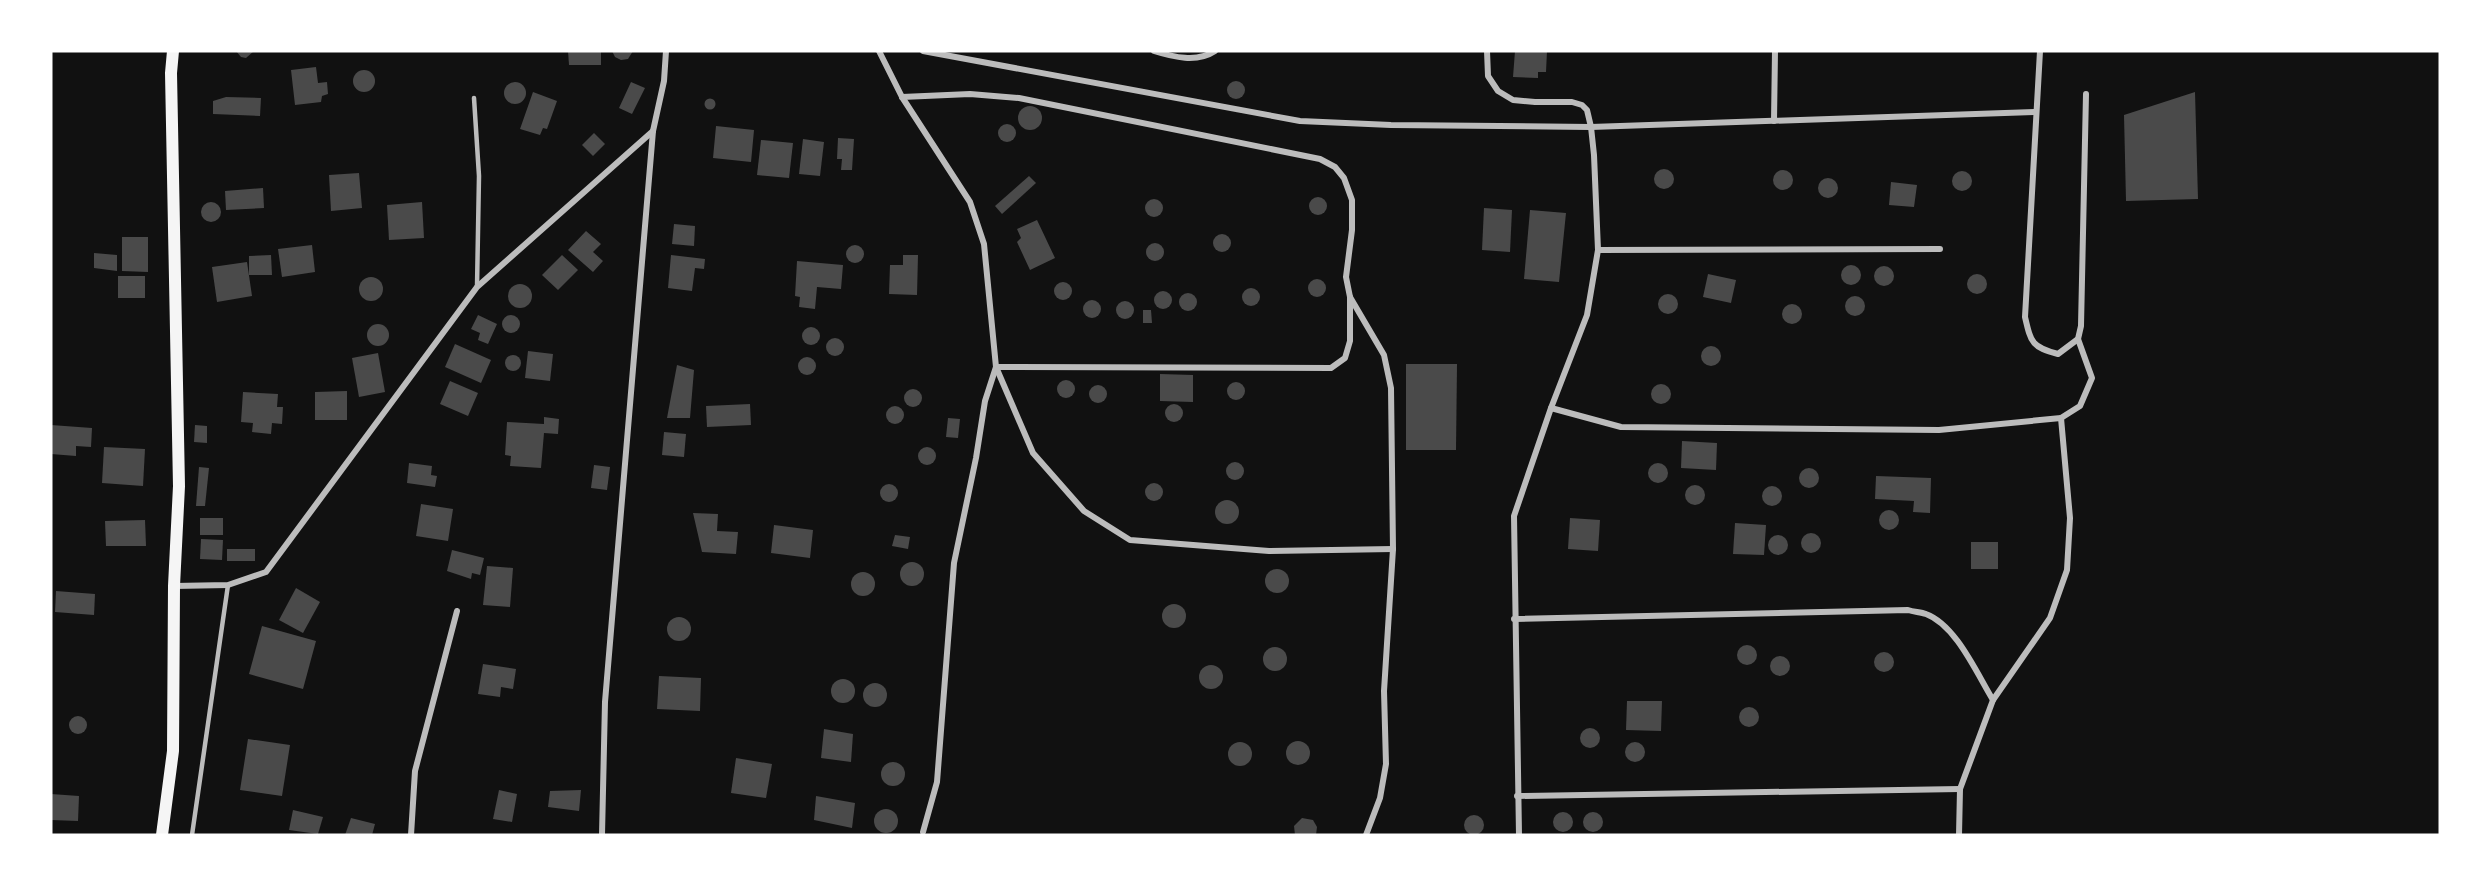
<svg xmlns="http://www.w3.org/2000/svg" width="2491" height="886" font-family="'Fira Sans',sans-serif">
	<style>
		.building { fill: #4a4a4a }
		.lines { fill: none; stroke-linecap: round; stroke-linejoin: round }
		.service { stroke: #bcbcbc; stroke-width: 4.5 }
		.minor { stroke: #bcbcbc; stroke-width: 6 }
		.secondary { stroke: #f5f5f5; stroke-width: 12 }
	</style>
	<rect width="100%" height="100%" fill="#111"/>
	<g class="building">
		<path d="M236,51H254L246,58L241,57Z"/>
		<path d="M568,51H601V65H569Z"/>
		<path d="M612,51H633L628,59L621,60L615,57Z"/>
		<path d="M1515,51H1547L1546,72H1538V78L1513,77Z"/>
		<path d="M316,67L318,83L327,82L328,94L322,96L321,102L295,105L291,70Z"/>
		<circle cx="364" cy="81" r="11"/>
		<circle cx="1236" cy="90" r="9"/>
		<circle cx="515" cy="93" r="11"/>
		<path d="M631,82L645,88L632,114L619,108Z"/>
		<path d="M533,92L557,101L547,129L543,128L540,135L520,129Z"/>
		<path d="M2195,92L2198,199L2126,201L2124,115Z"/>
		<path d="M226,97L261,98L260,116L213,114V101Z"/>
		<circle cx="710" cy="104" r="5.5"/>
		<circle cx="1030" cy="118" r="12"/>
		<circle cx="1007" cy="133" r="9"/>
		<path d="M716,126L754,130L751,162L713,158Z"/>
		<path d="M594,133L605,144L593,156L582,145Z"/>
		<path d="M838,138L854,139L852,170H841L842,159H837Z"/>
		<path d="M803,139L824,142L820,176L799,174Z"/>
		<path d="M761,140L793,143L789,178L757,175Z"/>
		<circle cx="1664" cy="179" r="10"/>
		<circle cx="1783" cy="180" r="10"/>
		<circle cx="1962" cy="181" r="10"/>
		<path d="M359,173L362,208L331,211L329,175Z"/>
		<path d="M1029,176L1036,183L1002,214L995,206Z"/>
		<circle cx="1828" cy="188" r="10"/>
		<path d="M1891,182L1917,185L1914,207L1889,205Z"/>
		<path d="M263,188L264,208L226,210L225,191Z"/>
		<circle cx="1318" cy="206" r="9"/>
		<circle cx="1154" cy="208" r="9"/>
		<circle cx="211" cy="212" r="10"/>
		<path d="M422,202L424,238L389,240L387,205Z"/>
		<path d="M1484,208L1512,210L1510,252L1482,250Z"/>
		<path d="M1530,210L1566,213L1559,282L1524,279Z"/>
		<path d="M1037,220L1055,258L1030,270L1017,242L1021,238L1017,229Z"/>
		<path d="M674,224L695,226L694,246L672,244Z"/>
		<path d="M586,231L601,244L593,252L603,261L593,272L568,250Z"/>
		<circle cx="1222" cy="243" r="9"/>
		<path d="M122,237H148V272L122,271Z"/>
		<circle cx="1155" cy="252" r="9"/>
		<path d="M312,245L315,272L282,277L278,249Z"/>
		<circle cx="855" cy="254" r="9"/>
		<path d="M94,253L117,255V271L94,268Z"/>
		<path d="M271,255L272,275H249V256Z"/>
		<path d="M562,255L578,270L558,290L542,275Z"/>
		<path d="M671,255L705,259L704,269L695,268L692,291L668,288Z"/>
		<path d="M903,255H918L917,295L889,294L890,265H903Z"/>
		<path d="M797,261L843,265L841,289L817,287L815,309L799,307L800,297L795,296Z"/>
		<path d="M247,262L252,296L217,302L212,267Z"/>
		<circle cx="1851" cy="275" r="10"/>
		<circle cx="1884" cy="276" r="10"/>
		<circle cx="1977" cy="284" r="10"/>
		<path d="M1708,274L1736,280L1731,303L1703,297Z"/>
		<rect x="118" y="276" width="27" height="22"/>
		<circle cx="371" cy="289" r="12"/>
		<circle cx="1317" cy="288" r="9"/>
		<circle cx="1063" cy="291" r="9"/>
		<circle cx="520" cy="296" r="12"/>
		<circle cx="1251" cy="297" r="9"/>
		<circle cx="1163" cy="300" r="9"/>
		<circle cx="1188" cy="302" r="9"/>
		<circle cx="1668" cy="304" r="10"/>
		<circle cx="1855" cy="306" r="10"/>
		<circle cx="1092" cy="309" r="9"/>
		<circle cx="1125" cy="310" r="9"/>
		<circle cx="1792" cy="314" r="10"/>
		<path d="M1143,310H1151L1152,323H1143Z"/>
		<path d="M478,315L497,324L488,344L478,340L480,333L471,329Z"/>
		<circle cx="511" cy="324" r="9"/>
		<circle cx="378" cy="335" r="11"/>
		<circle cx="811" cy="336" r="9"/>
		<circle cx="835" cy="347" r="9"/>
		<path d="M455,344L491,360L481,383L445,367Z"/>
		<circle cx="1711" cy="356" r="10"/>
		<path d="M528,351L553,354L550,381L525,378Z"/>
		<path d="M378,353L385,392L359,397L352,358Z"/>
		<circle cx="513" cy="363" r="8"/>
		<circle cx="807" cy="366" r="9"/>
		<path d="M1406,364H1457L1456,450H1406Z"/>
		<path d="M677,365L694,370L690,418H667Z"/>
		<path d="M1160,374L1193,375V402L1160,401Z"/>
		<circle cx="1066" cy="389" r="9"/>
		<path d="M450,381L478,393L468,416L440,404Z"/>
		<circle cx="1236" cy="391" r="9"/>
		<circle cx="1661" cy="394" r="10"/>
		<circle cx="1098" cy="394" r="9"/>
		<circle cx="913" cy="398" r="9"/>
		<path d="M347,391V420H315V392Z"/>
		<path d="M243,392L278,394L277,407H283L282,424L272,423L271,434L252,432L253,423L241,422Z"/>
		<path d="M750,404L751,425L707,427L706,406Z"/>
		<circle cx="1174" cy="413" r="9"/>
		<circle cx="895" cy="415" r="9"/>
		<path d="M544,417L559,419L558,434L544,433L541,468L510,466L511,456L505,455L507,422L544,424Z"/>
		<path d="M948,418L960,419L958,438L946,437Z"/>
		<path d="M51,425L92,428L91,447L76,446V456L51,454Z"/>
		<path d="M195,425L207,426V443L194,442Z"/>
		<path d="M664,432L686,434L684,457L662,455Z"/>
		<path d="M1682,441L1717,443L1716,470L1681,468Z"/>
		<path d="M104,447L145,449L143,486L102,483Z"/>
		<circle cx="927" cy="456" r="9"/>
		<circle cx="1235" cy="471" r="9"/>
		<circle cx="1658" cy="473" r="10"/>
		<path d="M409,463L432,466L431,475L437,476L435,487L407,483Z"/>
		<path d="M594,465L610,467L607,490L591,488Z"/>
		<path d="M199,467L209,468L205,506H196Z"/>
		<circle cx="1809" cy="478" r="10"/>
		<path d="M1876,476L1931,478L1930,513L1913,512L1914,501L1875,499Z"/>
		<circle cx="1154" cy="492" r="9"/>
		<circle cx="889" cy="493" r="9"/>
		<circle cx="1695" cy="495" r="10"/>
		<circle cx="1772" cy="496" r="10"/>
		<circle cx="1227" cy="512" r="12"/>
		<path d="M421,504L453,509L448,541L416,536Z"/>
		<circle cx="1889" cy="520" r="10"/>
		<path d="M693,513L718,514L717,531L738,532L736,554L702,552Z"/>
		<rect x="200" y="518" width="23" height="17"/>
		<path d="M1570,518L1600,520L1598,551L1568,549Z"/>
		<path d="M145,520L146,546H106L105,521Z"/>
		<path d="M1735,523L1766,525L1764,555L1733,554Z"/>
		<path d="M774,525L813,530L810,558L771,553Z"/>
		<circle cx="1811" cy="543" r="10"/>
		<circle cx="1778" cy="545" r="10"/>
		<path d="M895,535L910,537L908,549L892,546Z"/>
		<path d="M201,539L223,540L222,560L200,559Z"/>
		<rect x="1971" y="542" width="27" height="27"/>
		<rect x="227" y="549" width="28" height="12"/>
		<path d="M452,550L484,558L480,575L472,573L471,579L447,571Z"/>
		<circle cx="912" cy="574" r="12"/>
		<path d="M487,566L513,568L510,607L483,605Z"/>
		<circle cx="1277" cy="581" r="12"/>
		<circle cx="863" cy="584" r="12"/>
		<path d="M296,588L320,602L303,633L279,620Z"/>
		<path d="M56,591L95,594L94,615L55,612Z"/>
		<circle cx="1174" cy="616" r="12"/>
		<circle cx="679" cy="629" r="12"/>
		<path d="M262,626L316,641L303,689L249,674Z"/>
		<circle cx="1747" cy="655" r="10"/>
		<circle cx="1275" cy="659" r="12"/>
		<circle cx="1884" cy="662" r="10"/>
		<circle cx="1780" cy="666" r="10"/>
		<path d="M483,664L516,669L513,689L501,687L500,697L478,694Z"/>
		<circle cx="1211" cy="677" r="12"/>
		<path d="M659,676L701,678L700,711L657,709Z"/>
		<circle cx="843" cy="691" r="12"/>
		<circle cx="875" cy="695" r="12"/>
		<path d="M1627,701H1662L1661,731L1626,730Z"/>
		<circle cx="1749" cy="717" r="10"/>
		<circle cx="78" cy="725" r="9"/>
		<circle cx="1590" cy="738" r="10"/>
		<path d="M824,729L853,734L851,762L821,758Z"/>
		<path d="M248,739L290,745L282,796L240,790Z"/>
		<circle cx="1298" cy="753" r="12"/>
		<circle cx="1635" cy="752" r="10"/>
		<circle cx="1240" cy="754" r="12"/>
		<path d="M736,758L772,764L766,798L731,793Z"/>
		<circle cx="893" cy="774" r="12"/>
		<path d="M499,790L517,794L512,822L493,819Z"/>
		<path d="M581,790L579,811L548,807L550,791Z"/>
		<path d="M51,794L79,796L78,821L51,820Z"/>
		<path d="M816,796L855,803L852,828L814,820Z"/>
		<circle cx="886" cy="821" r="12"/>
		<path d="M293,810L323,817L318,834L289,830Z"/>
		<circle cx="1593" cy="822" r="10"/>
		<circle cx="1563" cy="822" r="10"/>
		<circle cx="1474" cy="825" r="10"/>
		<path d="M351,818L375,824L372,835H345Z"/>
		<path d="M1302,818L1313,820L1317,827L1316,835H1295L1294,826Z"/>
	</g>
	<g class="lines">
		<g class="service">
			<path d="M474,98L479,176L477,287"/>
			<path d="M192,835L228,585"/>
		</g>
		<g class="minor">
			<path d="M879,51L902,97L970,202L984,244L996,367L985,401L976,458L954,563L937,782L923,832"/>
			<path d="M923,51L1300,121L1391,125L1591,127L2035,112"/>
			<path d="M1154,51C1173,57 1197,63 1215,51"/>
			<path d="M1487,51L1488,76L1498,91L1513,100L1535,102H1572L1582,105L1587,110L1591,127L1594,155L1598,250L1587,315L1551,408L1514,516L1519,835"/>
			<path d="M2040,51L2025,317C2031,343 2032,347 2058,354L2078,339L2081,326L2086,94"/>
			<path d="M902,97L970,94L1019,98L1320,159L1335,167L1344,178L1352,200V230L1346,277L1350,297L1384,355L1391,388L1393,549L1384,691L1386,764L1380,798L1366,835"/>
			<path d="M1774,121L1775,51"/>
			<path d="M1598,250L1940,249"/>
			<path d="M1350,297V341L1345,358L1331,368L996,367L1033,453L1084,511L1130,540L1269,551L1393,549"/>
			<path d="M1551,408L1621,427L1939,430L2061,418L2080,406L2092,378L2078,339"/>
			<path d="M174,586L228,585L266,572L477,287L653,131L664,81L666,51"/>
			<path d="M1514,619L1908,610C1914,612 1921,612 1926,614C1956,625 1977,674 1993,700"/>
			<path d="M1517,796L1960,789"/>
			<path d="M411,835L415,771L457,611"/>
			<path d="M602,835L605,702L653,131"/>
			<path d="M1959,835L1960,789L1993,700L2050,618L2067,570L2070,518L2061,418"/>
		</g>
		<path class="secondary" d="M162,835L173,751L174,586L179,486L171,73L173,51"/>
	</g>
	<rect width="2491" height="886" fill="none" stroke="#ffffff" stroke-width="105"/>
</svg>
